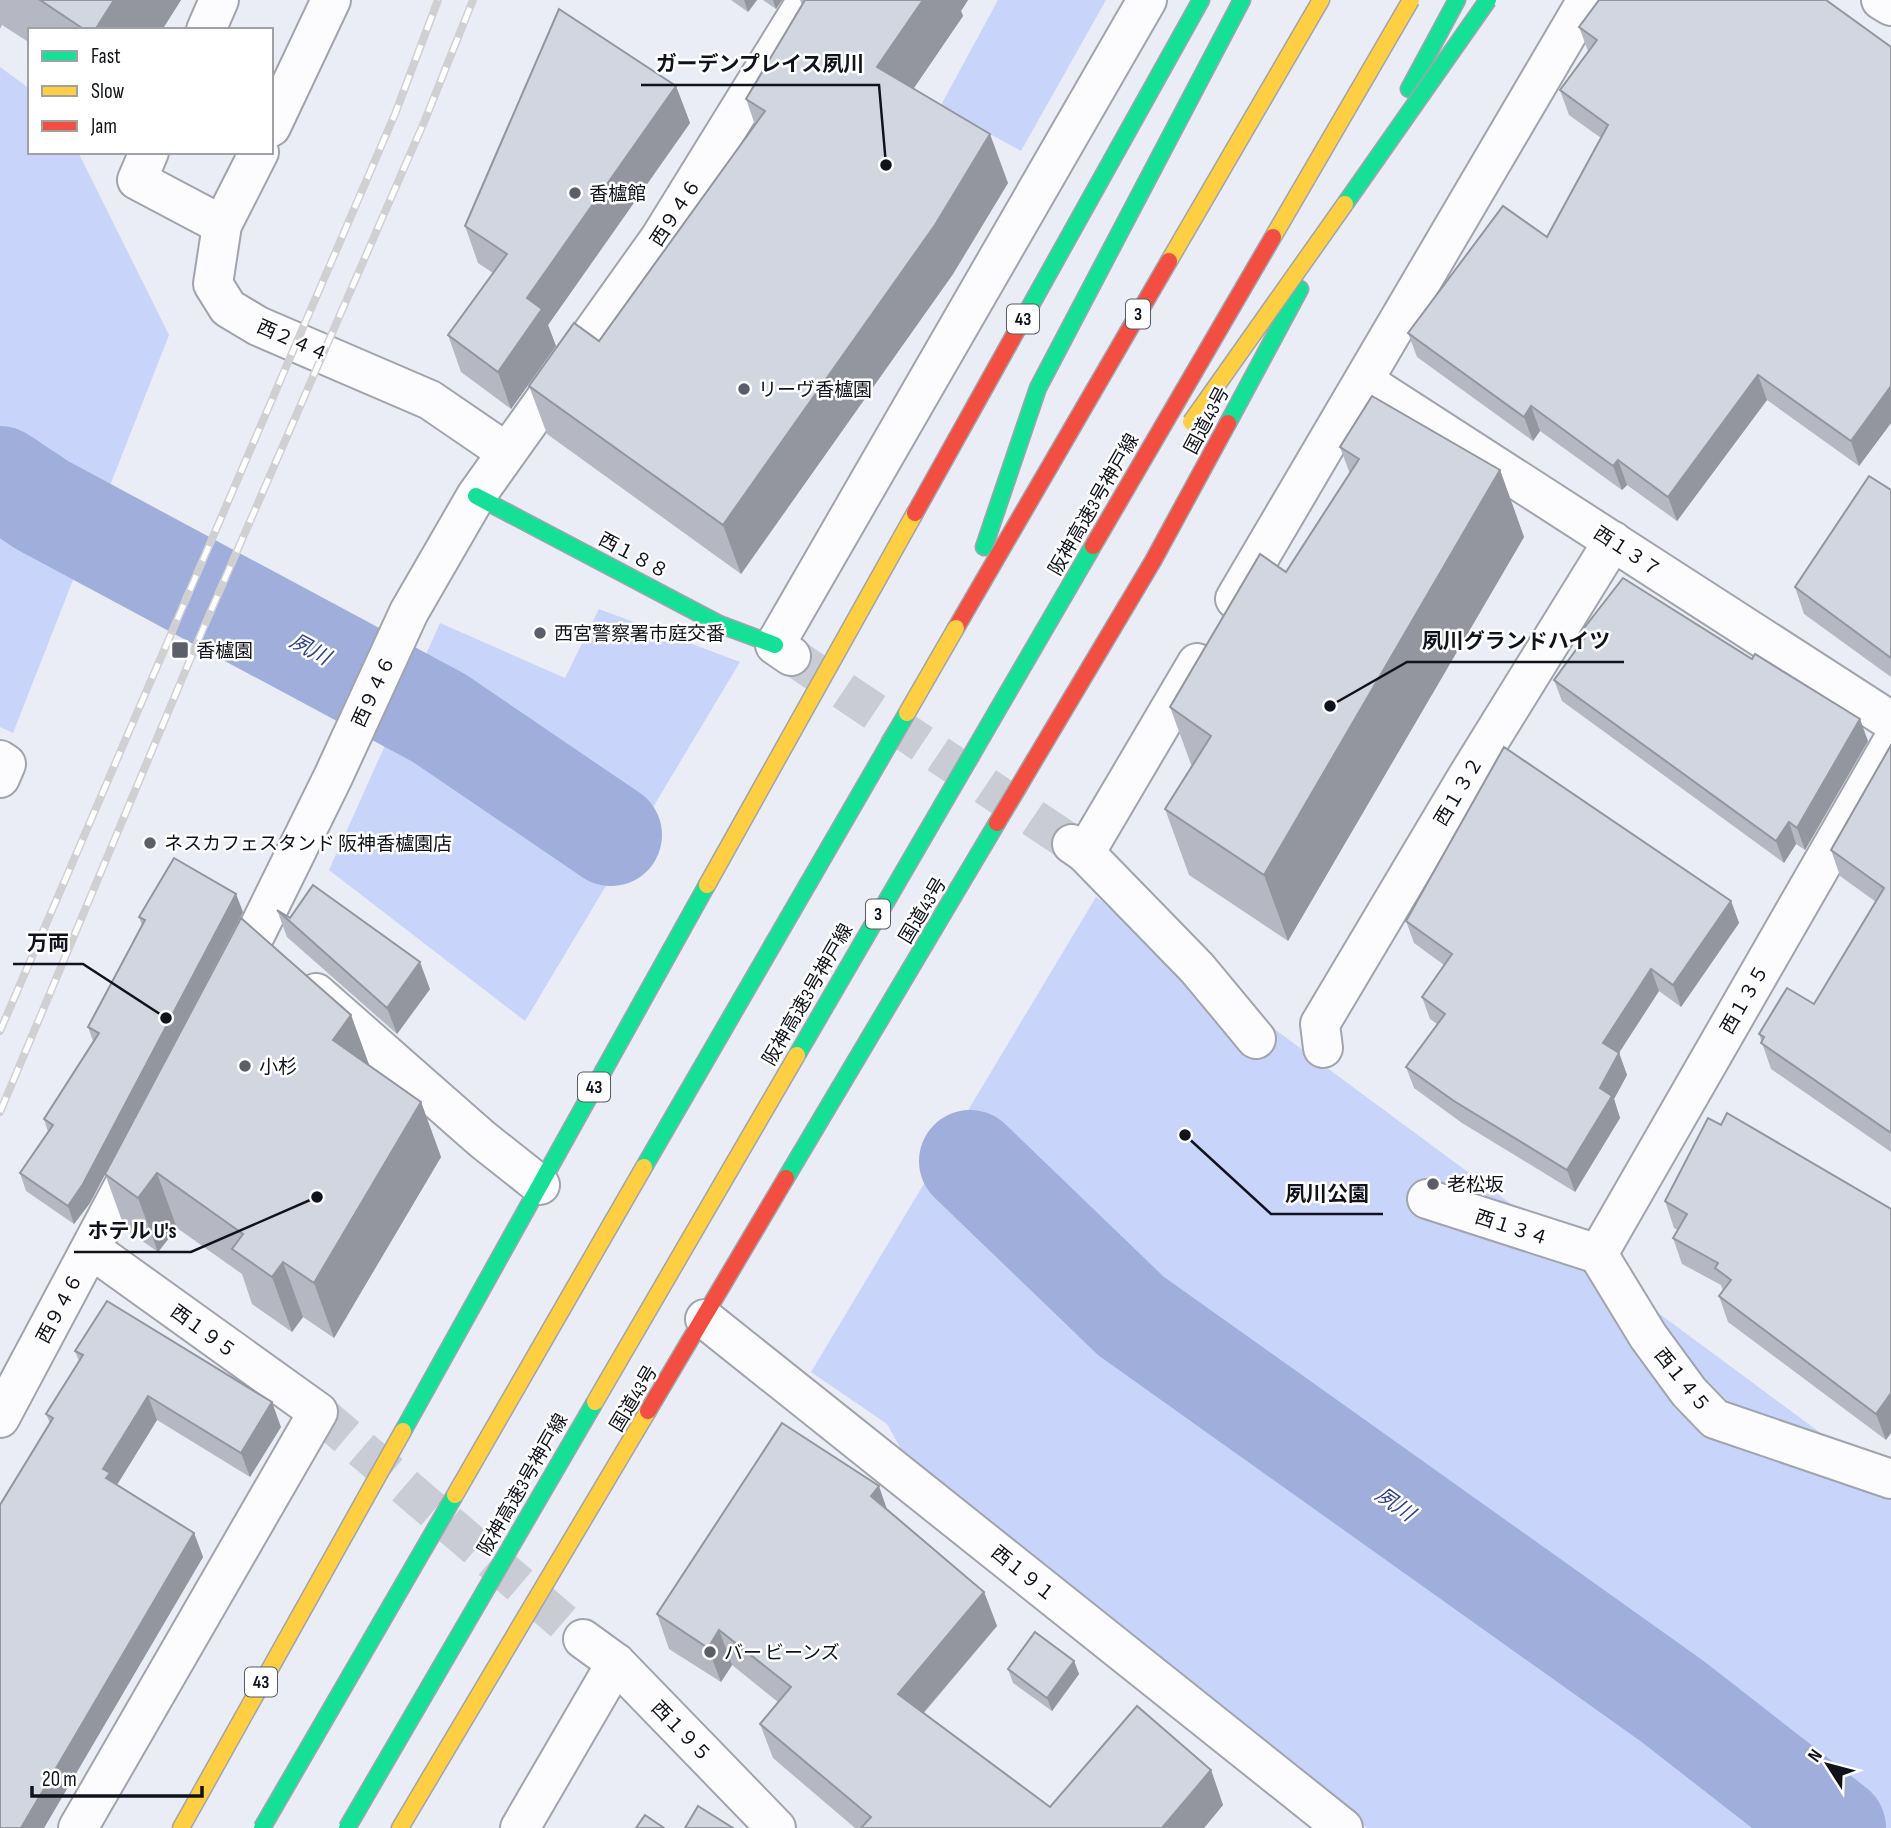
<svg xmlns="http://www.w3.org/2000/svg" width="1891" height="1828" font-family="'Sofia Sans Condensed','Noto Sans JP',sans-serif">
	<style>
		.green { fill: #c8d4fa }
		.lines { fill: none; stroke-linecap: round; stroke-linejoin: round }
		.river { stroke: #a0aedb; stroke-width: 102 }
		.street-tunnel { stroke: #c9ccd5; stroke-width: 38; stroke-dasharray: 38 19; stroke-linecap: butt }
		.street-casing { stroke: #a1a4ad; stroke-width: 42 }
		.fast-casing { stroke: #a1a4ad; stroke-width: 19 }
		.slow-casing { stroke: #a1a4ad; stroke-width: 19 }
		.jam-casing { stroke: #a1a4ad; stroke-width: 19 }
		.street { stroke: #fcfcfe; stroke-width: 38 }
		.fast { stroke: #16e098; stroke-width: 16 }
		.slow { stroke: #ffcf43; stroke-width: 16 }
		.jam { stroke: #f24e42; stroke-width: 16 }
		.rail-casing { stroke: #d0d0d3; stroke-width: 8 }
		.rail { stroke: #fff; stroke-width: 5; stroke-dasharray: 16; stroke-linecap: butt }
		.fast-bridge-casing { stroke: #a1a4ad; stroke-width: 19; stroke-linecap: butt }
		.slow-bridge-casing { stroke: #a1a4ad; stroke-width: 19; stroke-linecap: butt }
		.jam-bridge-casing { stroke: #a1a4ad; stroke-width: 19; stroke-linecap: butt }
		.fast-bridge { stroke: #16e098; stroke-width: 16 }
		.slow-bridge { stroke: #ffcf43; stroke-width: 16 }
		.jam-bridge { stroke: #f24e42; stroke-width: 16 }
		.wall { fill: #b5b8c2 }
		.shaded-wall { fill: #93969e }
		.building { fill: #d2d6e1; stroke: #93969e; stroke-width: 2 }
		.poi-dot { fill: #5c5f69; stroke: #fff; stroke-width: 2.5 }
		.labels { text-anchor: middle; stroke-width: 5; stroke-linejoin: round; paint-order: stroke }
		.shield { fill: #fff; stroke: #585a61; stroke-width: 2 }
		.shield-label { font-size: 18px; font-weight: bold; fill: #10131d }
		.poi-label { font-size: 19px; fill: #10131d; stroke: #fff; text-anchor: start }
		.street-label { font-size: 19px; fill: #10131d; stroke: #fff }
		.water-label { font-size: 21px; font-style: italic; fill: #2f3f89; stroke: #fff }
		.leader { fill: none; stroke: #10131d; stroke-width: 2.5 }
		.callout-dot { fill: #10131d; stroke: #fff; stroke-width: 2.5 }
		.callout-label { font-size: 21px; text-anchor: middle; font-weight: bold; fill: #10131d; stroke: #fff; stroke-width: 5; stroke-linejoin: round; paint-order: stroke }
	</style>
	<rect width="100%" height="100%" fill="#eaedf6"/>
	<g class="green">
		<path d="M998,0H1106L1021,151L940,107Z"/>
		<path d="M0,67L30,89V152H78L169,335L13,733L0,727Z"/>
		<path d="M599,609L740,662L525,1021L329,870L440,623L565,678Z"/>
		<path d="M1096,897L1891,1485V1828H1367L915,1474L887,1424L811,1372Z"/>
	</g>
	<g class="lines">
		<g class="river">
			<path d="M0,477L42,505L439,718L611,835"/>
			<path d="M970,1161L1131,1316L1672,1701L1835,1828"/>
		</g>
		<g class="street-tunnel">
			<path d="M796,659L1072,844"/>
			<path d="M318,1412L583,1639"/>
		</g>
		<g class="street-casing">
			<g id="street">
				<path d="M1881,0L1891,6"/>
				<path d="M206,30L219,0"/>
				<path d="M271,127L331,0"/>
				<path d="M149,152L137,180L222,225"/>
				<path d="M259,152L222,225L213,284L228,308L258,326L430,400L506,452"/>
				<path d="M1364,381L1891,721"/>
				<path d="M1235,599L1587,0"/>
				<path d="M791,656L775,645L1147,0"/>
				<path d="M0,760L6,764L0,778"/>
				<path d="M1072,844L1085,853L1197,968L1256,1039"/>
				<path d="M1085,853L1197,663"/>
				<path d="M233,980L333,777L409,612L476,496L660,238L807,0"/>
				<path d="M316,993L482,1139L540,1185"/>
				<path d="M1323,1048L1320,1024L1467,777L1613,541"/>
				<path d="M1427,1199L1598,1254"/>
				<path d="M1598,1254L1891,744"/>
				<path d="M1598,1254L1648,1336L1689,1392L1715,1419L1891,1479"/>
				<path d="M705,1319L1343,1828"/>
				<path d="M0,1418L139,1157"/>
				<path d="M583,1639L616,1663L776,1828"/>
				<path d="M78,1828L318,1412L91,1249"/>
				<path d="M520,1828L616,1663"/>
			</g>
		</g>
		<g class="fast-casing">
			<g id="fast">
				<path d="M1409,89L1457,0"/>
				<path d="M1027,312L1201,0"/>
				<path d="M1228,423L1300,289"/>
				<path d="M476,496L719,624L775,645"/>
				<path d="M984,547L1038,388L1242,0"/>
				<path d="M786,1178L997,823"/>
				<path d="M403,1431L707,885"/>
			</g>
		</g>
		<g class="slow-casing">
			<g id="slow">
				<path d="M1169,261L1321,0"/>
				<path d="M707,885L915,513"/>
				<path d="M181,1828L403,1431"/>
				<path d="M400,1828L648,1411"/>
			</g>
		</g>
		<g class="jam-casing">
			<g id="jam">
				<path d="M915,513L1027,312"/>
				<path d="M956,628L1169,261"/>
				<path d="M997,823L1153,561L1228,423"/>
				<path d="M648,1411L786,1178"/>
			</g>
		</g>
		<use href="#street" class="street"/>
		<use href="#fast" class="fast"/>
		<use href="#slow" class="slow"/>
		<use href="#jam" class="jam"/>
		<g class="rail-casing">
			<g id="rail">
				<path d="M0,1031L395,114L438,0"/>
				<path d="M0,1112L203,629L425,120L473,0"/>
			</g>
		</g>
		<use href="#rail" class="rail"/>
		<g class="fast-bridge-casing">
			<g id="fast-bridge">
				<path d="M1345,204L1488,0"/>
				<path d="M797,1055L1093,546"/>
				<path d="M644,1167L907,713"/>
				<path d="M262,1828L455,1495"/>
				<path d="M347,1828L595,1402"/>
			</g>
		</g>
		<g class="slow-bridge-casing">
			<g id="slow-bridge">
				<path d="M1273,237L1411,0"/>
				<path d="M1191,422L1345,204"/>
				<path d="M907,713L956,628"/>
				<path d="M595,1402L797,1055"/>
				<path d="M455,1495L644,1167"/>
			</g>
		</g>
		<g class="jam-bridge-casing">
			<path id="jam-bridge" d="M1093,546L1273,237"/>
		</g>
		<use href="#fast-bridge" class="fast-bridge"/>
		<use href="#slow-bridge" class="slow-bridge"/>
		<use href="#jam-bridge" class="jam-bridge"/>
	</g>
	<g class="wall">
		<path d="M0,0H181L162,30H30V43L2,25L0,29Z"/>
		<path d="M731,0H757L748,12Z"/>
		<path d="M763,0H782L776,9Z"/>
		<path d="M800,0H968L961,11L963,16L913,89L1008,183L953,274L741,574L547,434L529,386L599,341L755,125L746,99L802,5Z"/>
		<path d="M1579,27L1891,47V423L1859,466L1767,400L1677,521L1627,485L1622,490L1540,431L1533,441L1417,357L1408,333L1547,237L1601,138L1569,115L1560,90L1588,51Z"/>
		<path d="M676,86L690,123L548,325L556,346L511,409L461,372L448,335L493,273L478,263L465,226Z"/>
		<path d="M1340,447L1500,470L1524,537L1288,941L1189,875L1165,809L1192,767L1170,707L1286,572L1350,474Z"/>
		<path d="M1891,490V677L1804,614L1795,587Z"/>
		<path d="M1581,632L1868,741L1805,850L1796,844L1784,863L1562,701L1554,680L1584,639Z"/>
		<path d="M1891,745V1152L1771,1069L1759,1034L1814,1004L1876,902L1840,876L1831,850Z"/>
		<path d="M1731,901L1739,923L1681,1007L1659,991L1619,1053L1627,1075L1614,1099L1620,1118L1575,1192L1462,1123L1414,1088L1406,1067L1437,1024L1430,1019L1422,997L1444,965L1414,943L1406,921Z"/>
		<path d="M277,910L430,989L397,1034L287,937Z"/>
		<path d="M243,912L90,1203L74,1224L26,1191L20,1173L48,1132L44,1119L93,1041L88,1027L142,925L139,917Z"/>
		<path d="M351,1015L369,1065L421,1102L441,1157L334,1338L303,1317L292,1332L252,1304L242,1274L177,1228L158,1252L125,1229L105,1174Z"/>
		<path d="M1665,1201L1891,1209L1886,1440L1728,1322L1719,1296L1723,1291L1721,1285L1682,1264L1673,1238L1678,1230L1674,1228Z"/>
		<path d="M75,1351L281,1427L250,1477L157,1420L117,1485L194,1533L203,1557L44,1828L50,1423L46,1414L79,1361Z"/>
		<path d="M887,1509L984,1592L997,1626L924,1713L1050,1807L1211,1770L1223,1805L1204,1828H855L773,1758L760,1724L778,1702L732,1665L721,1682L669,1649L657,1614Z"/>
		<path d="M1074,1661L1079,1674L1052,1711L1013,1683L1008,1669Z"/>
	</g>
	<g class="shaded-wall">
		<path d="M114,0H181L162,30H95Z"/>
		<path d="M744,0H757L748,12Z"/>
		<path d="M773,0H782L776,9Z"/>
		<path d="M923,0H968L961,11L963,16L895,116L877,67Z"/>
		<path d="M676,86L690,123L548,325L556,346L511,409L498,372L527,298Z"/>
		<path d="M990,134L1008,183L953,274L741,574L723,525Z"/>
		<path d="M1758,375L1767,400L1677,521L1668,497Z"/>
		<path d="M1891,386V423L1859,466L1851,441Z"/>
		<path d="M1531,406L1540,431L1533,441L1524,417Z"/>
		<path d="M1618,460L1627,485L1622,490L1613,466Z"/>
		<path d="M1500,470L1524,537L1288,941L1264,875Z"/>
		<path d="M1860,719L1868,741L1805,850L1797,828Z"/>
		<path d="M1789,822L1796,844L1784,863L1776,841Z"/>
		<path d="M236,894L243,912L90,1203L74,1224L68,1206Z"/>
		<path d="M1731,901L1739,923L1681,1007L1673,985Z"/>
		<path d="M420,962L430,989L397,1034L387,1008Z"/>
		<path d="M1651,969L1659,991L1611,1065L1603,1043Z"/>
		<path d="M351,1015L371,1070L333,1040Z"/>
		<path d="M1619,1053L1627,1075L1614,1099L1620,1118L1575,1192L1567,1170L1600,1088Z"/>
		<path d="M421,1102L441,1157L334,1338L314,1283Z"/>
		<path d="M157,1173L177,1228L158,1252L138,1198Z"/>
		<path d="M283,1262L303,1317L292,1332L272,1277Z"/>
		<path d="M1891,1393V1433L1886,1440L1876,1414Z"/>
		<path d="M148,1396L157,1420L115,1488V1503L103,1469Z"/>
		<path d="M272,1402L281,1427L250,1477L241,1453Z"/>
		<path d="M879,1486L891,1521L871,1496Z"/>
		<path d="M194,1533L203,1557L44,1828H21Z"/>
		<path d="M984,1592L997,1626L910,1728L898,1694Z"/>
		<path d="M719,1630L732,1665L721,1682L708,1648Z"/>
		<path d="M1074,1661L1079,1674L1052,1711L1047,1698Z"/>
		<path d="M1211,1770L1223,1805L1204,1828H1162Z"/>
	</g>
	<g class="building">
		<path d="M40,0H114L95,30H85Z"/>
		<path d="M805,0H923L877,67L990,134L935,225L723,525L529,386L574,323L599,341L765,111L746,99Z"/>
		<path d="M1599,0H1826L1891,47V386L1851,441L1758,375L1668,497L1618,460L1613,466L1531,406L1524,417L1408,333L1503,206L1547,237L1608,125L1560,90L1597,40L1579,27Z"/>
		<path d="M559,9L676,86L527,298L542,309L498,372L448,335L507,254L465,226Z"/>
		<path d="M1372,396L1500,470L1264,875L1165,809L1211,736L1170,707L1260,554L1286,572L1359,459L1340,447Z"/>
		<path d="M1869,476L1891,490V658L1795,587Z"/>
		<path d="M1623,578L1752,659L1755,654L1860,719L1797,828L1789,822L1776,841L1554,680L1586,636L1581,632Z"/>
		<path d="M1891,745V1133L1761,1043L1764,1037L1759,1034L1787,988L1814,1004L1884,888L1831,850Z"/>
		<path d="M1504,747L1731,901L1673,985L1651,969L1603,1043L1619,1053L1600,1088L1612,1096L1567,1170L1454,1101L1406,1067L1445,1014L1422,997L1452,954L1406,921Z"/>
		<path d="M174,858L236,894L83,1184L68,1206L20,1173L53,1125L44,1119L99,1033L88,1027L145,920L139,917Z"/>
		<path d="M313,885L420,962L387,1008L277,910L290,918Z"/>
		<path d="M241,918L351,1015L333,1040L421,1102L314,1283L283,1262L272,1277L232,1249L243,1234L157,1173L138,1198L105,1174Z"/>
		<path d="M1727,1113L1891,1209V1393L1876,1414L1719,1296L1731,1280L1715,1268L1718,1263L1673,1238L1687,1214L1665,1201L1708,1118L1721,1125Z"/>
		<path d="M107,1301L272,1402L241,1453L148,1396L103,1469L110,1473L106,1478L194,1533L21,1828H0V1505L53,1418L46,1414L83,1355L75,1351Z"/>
		<path d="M782,1423L879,1486L871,1496L984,1592L898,1694L1050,1807L1137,1706L1211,1770L1162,1828H861L871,1817L760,1724L791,1687L719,1630L708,1648L657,1614Z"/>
		<path d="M1035,1632L1074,1661L1047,1698L1008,1669Z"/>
		<path d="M698,1806L733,1828H685Z"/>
		<path d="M645,1815L664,1828H636Z"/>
	</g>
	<g class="poi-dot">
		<circle cx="575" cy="193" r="7"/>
		<circle cx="744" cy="389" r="7"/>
		<circle cx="540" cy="633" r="7"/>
		<rect x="171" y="641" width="18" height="18" rx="3.5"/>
		<circle cx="150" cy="843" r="7"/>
		<circle cx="245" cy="1066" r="7"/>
		<circle cx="1433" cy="1184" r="7"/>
		<circle cx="710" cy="1652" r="7"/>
	</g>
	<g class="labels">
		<g class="shield">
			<rect x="1126" y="299.5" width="24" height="29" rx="5"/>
			<rect x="1007" y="304.5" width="32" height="29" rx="5"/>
			<rect x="866" y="899.5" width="24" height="29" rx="5"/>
			<rect x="578" y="1072.5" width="32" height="29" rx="5"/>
			<rect x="245" y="1667.5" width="32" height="29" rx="5"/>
		</g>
		<g class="shield-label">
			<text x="1138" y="320">3</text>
			<text x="1023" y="325">43</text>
			<text x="878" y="920">3</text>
			<text x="594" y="1093">43</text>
			<text x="261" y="1688">43</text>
		</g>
		<g class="poi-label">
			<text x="589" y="200">香櫨館</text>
			<text x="758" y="396">リーヴ香櫨園</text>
			<text x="554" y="640">西宮警察署市庭交番</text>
			<text x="196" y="657">香櫨園</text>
			<text x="164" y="850">ネスカフェスタンド 阪神香櫨園店</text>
			<text x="259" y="1073">小杉</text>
			<text x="1447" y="1191">老松坂</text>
			<text x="724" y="1659">バー ビーンズ</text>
		</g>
		<g class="street-label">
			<text transform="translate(675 212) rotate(-57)" y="7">西９４６</text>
			<text transform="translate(293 340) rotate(24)" y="7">西２４４</text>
			<text transform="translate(1206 420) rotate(-62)" y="7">国道43号</text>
			<text transform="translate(1093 504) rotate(-60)" y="7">阪神高速3号神戸線</text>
			<text transform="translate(1628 551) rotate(33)" y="7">西１３７</text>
			<text transform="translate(634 555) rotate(28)" y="7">西１８８</text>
			<text transform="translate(373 691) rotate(-65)" y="7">西９４６</text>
			<text transform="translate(1458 791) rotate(-59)" y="7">西１３２</text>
			<text transform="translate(922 910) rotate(-59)" y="7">国道43号</text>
			<text transform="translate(807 994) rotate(-60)" y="7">阪神高速3号神戸線</text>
			<text transform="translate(1744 999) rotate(-60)" y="7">西１３５</text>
			<text transform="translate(1512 1227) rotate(18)" y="7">西１３４</text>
			<text transform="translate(59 1308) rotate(-62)" y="7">西９４６</text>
			<text transform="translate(204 1331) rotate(36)" y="7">西１９５</text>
			<text transform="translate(1683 1380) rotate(51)" y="7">西１４５</text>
			<text transform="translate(633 1398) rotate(-59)" y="7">国道43号</text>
			<text transform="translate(522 1484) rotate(-60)" y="7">阪神高速3号神戸線</text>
			<text transform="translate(1024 1573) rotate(39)" y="7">西１９１</text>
			<text transform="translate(682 1731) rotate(46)" y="7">西１９５</text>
		</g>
		<g class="water-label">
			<text transform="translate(310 649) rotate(28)" y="7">夙川</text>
			<text transform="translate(1395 1504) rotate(35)" y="7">夙川</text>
		</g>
	</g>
	<path class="leader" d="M886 165L879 85H641M1330 706L1407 662H1624M166 1018L83 964H13M1185 1135L1271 1214H1383M317 1197L191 1252H74"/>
	<g class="callout-dot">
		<circle cx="886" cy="165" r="7"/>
		<circle cx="1330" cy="706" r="7"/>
		<circle cx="166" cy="1018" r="7"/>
		<circle cx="1185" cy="1135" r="7"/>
		<circle cx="317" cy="1197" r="7"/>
	</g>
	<g class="callout-label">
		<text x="760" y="71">ガーデンプレイス夙川</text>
		<text x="1516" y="648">夙川グランドハイツ</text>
		<text x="48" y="950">万両</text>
		<text x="1327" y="1201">夙川公園</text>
		<text x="132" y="1238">ホテル U's</text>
	</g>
	<rect x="28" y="28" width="245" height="126" fill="#ffffff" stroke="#9fa1a5" stroke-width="2"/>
	<rect x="42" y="51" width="35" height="10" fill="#16e098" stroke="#9fa1a5" stroke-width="2"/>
	<text x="91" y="63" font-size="21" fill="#10131d">Fast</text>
	<rect x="42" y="86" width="35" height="10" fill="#ffcf43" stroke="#9fa1a5" stroke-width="2"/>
	<text x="91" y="98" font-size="21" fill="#10131d">Slow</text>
	<rect x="42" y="121" width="35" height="10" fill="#f24e42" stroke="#9fa1a5" stroke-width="2"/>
	<text x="91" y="133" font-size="21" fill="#10131d">Jam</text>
	<g transform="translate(1828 1765) rotate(306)" stroke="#ffffff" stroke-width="5" paint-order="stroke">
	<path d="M0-5L12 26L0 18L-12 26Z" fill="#10131d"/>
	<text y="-10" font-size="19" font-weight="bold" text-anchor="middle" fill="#10131d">N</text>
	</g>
	<path d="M32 1786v10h170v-10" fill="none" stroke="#10131d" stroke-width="3.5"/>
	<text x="42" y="1786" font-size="21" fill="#10131d" stroke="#ffffff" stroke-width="5" paint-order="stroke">20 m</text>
</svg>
